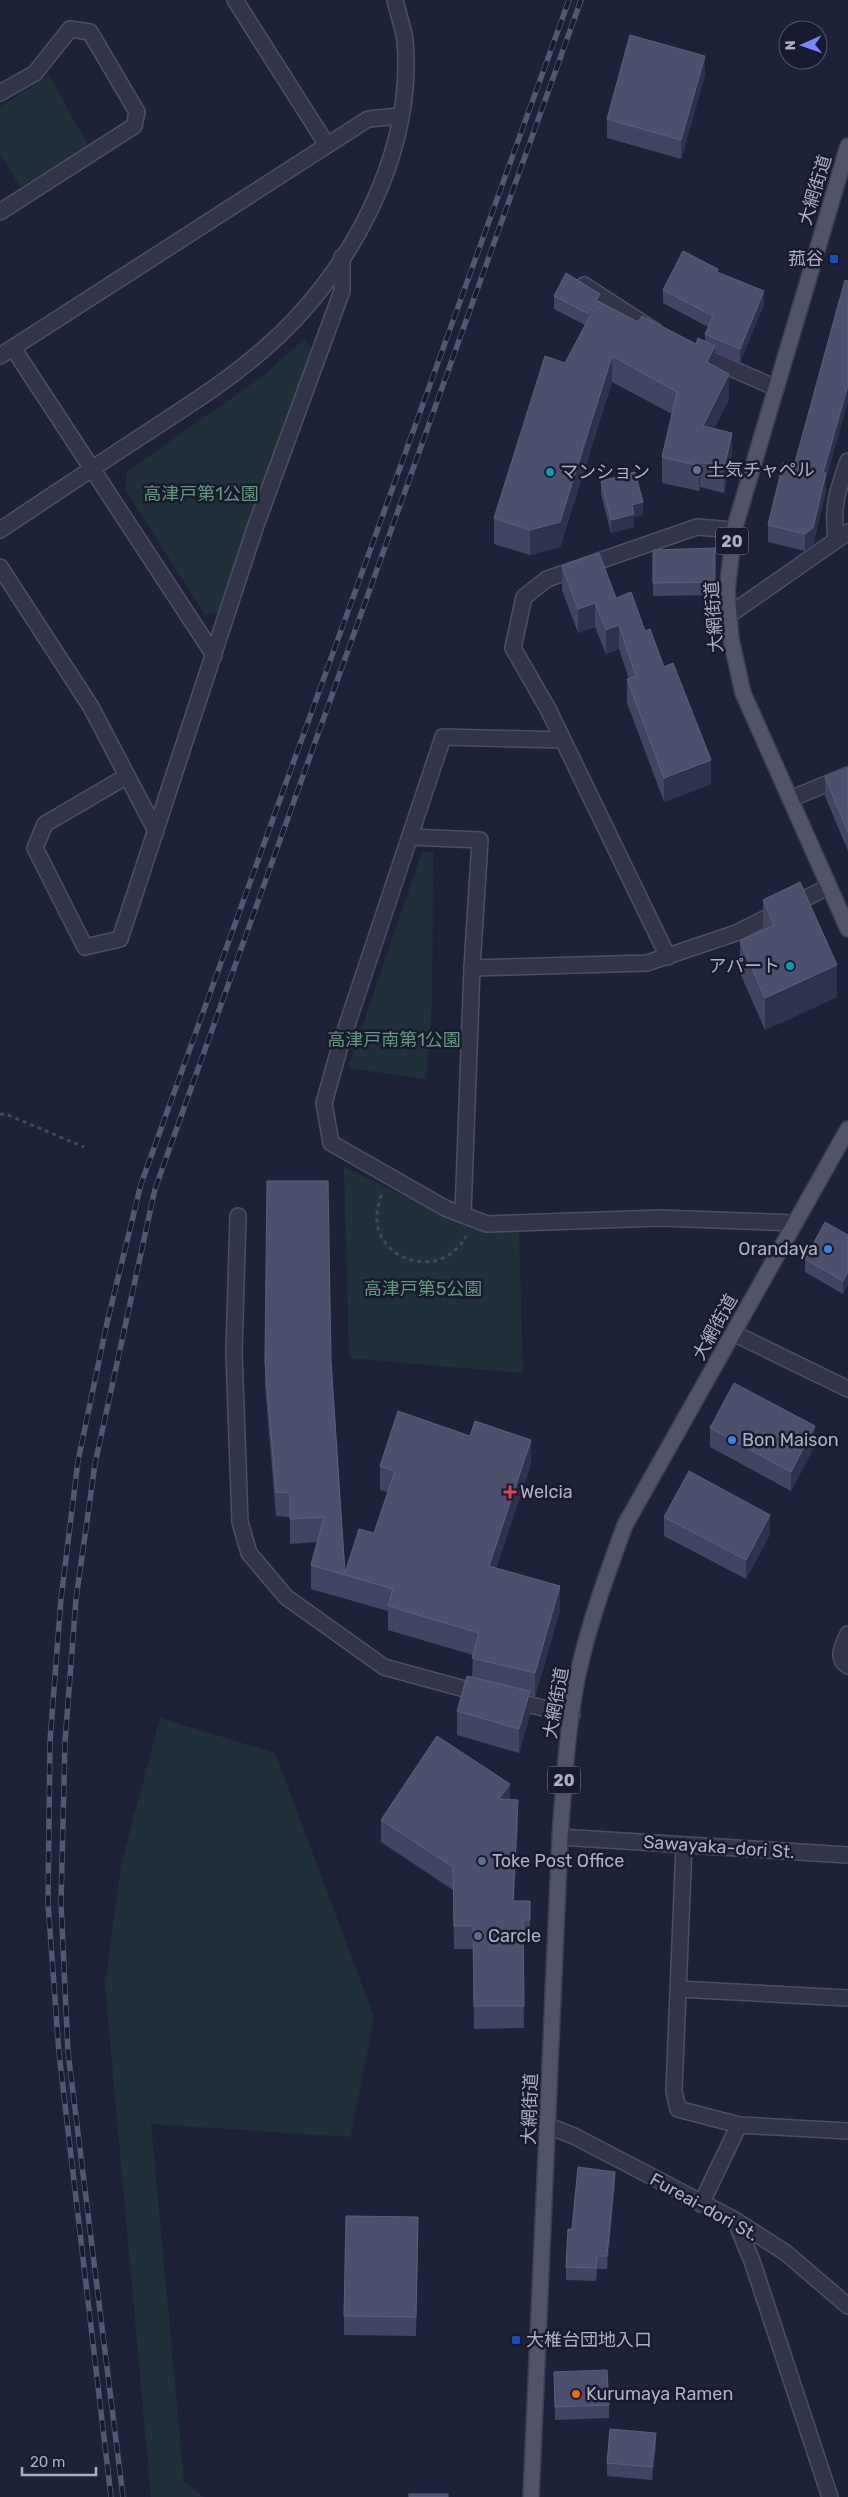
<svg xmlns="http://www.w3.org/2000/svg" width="848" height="2497" font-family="Rubik,'Noto Sans JP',sans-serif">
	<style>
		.green { fill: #20303a }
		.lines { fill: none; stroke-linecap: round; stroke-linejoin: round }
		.service-casing { stroke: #4c4f64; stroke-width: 18 }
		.minor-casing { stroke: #4c4f64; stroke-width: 18 }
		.tertiary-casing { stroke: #4c4f64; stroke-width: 18 }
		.primary-casing { stroke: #3b3e52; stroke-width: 18 }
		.path { stroke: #3b4b54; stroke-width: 3; stroke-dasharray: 4 4; stroke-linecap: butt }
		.service { stroke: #323549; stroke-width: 15 }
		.minor { stroke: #323549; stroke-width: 15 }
		.tertiary { stroke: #323549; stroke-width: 15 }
		.primary { stroke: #505369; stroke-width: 15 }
		.rail-casing { stroke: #535771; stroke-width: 5.5 }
		.rail { stroke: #181a2d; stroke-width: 4; stroke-dasharray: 11; stroke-linecap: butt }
		.wall { fill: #424561 }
		.shaded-wall { fill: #2f324c }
		.building { fill: #4d506c; stroke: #5c5f7a }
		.transit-dot { fill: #1a4fb4; stroke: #181a2d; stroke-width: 2 }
		.worship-dot { fill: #6b7280; stroke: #181a2d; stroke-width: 2 }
		.culture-dot { fill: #0f9aa8; stroke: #181a2d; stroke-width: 2 }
		.shop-dot { fill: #3f7fe0; stroke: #181a2d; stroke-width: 2 }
		.health-dot { fill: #e0444e; stroke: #181a2d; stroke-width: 2 }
		.service-dot { fill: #5c6f8a; stroke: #181a2d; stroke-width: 2 }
		.food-dot { fill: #e8710a; stroke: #181a2d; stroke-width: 2 }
		.labels { text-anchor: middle; stroke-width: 5; stroke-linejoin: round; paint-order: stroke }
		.shield { fill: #181a2d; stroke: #808298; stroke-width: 1 }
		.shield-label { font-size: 16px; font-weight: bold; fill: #acafc6 }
		.street-label { font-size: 18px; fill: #acafc6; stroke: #181a2d }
		.poi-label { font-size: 18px; fill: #acafc6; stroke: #181a2d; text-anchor: start }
		.park-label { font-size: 18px; fill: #62987e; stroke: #181a2d }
	</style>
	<rect width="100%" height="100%" fill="#1e2239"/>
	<g class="green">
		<path d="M49,75L89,147L20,187L0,153V107Z"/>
		<path d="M303,340L317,353L225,611L205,615L125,489L127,472L264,375Z"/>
		<path d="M422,852H433L432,1001L426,1079L348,1068Z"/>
		<path d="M344,1167L476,1230L519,1232L523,1373L349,1358Z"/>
		<path d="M160,1718L275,1753L374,2017L350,2137L151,2124L184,2482L204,2497H151L105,1985L121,1866Z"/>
	</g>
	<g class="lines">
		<g class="service-casing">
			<g id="service">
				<path d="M238,1216L234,1352L240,1522L249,1553L286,1597L384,1667L483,1694"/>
				<path d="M733,1333L848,1389"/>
				<path d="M510,1700L572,1715"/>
			</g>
		</g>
		<g class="minor-casing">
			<g id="minor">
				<path d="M235,0L327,145"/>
				<path d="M0,93L35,73L70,29L90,32L137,112L134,126L0,212"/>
				<path d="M584,285L655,331"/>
				<path d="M13,348L214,655"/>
				<path d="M697,353L776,388"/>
				<path d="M0,356L368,119L400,116"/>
				<path d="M836,540C832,506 837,492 848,461"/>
				<path d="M0,567L91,707L156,831"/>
				<path d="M729,615L848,532"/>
				<path d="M563,740L443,737L340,1046L324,1103L331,1143L445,1208L487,1224L660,1218L795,1223"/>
				<path d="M127,776L45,824L35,848L85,947L120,939L255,528L342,291V257"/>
				<path d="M790,799L848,775"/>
				<path d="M410,837L480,840L472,968L463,1214"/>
				<path d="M668,957L548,709L513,648L524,597L547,579L697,527L734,530"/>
				<path d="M472,968L647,963L736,933L828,887"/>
				<path d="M848,1634C843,1645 835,1658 848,1666"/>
				<path d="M684,1845L674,2091L678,2109L739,2125"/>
				<path d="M679,1989L848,1998"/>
				<path d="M701,2204L739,2125L848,2131"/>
				<path d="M735,2220L752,2261L830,2497"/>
			</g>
		</g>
		<g class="tertiary-casing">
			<g id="tertiary">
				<path d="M0,530C50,497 100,463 151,430C190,404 229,380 264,349C349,276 415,154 405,40C403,27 398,13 395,0"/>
				<path d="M560,1837L848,1855"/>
				<path d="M548,2126L574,2136L735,2220L786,2253L848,2306"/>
			</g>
		</g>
		<g class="primary-casing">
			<g id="primary">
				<path d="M848,146L734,530L727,591L731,639L743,693L848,929"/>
				<path d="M531,2497L560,1837C564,1782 567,1728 578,1674C589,1623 607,1574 625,1525L848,1129"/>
			</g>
		</g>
		<g class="path">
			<path d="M0,1114L8,1115L84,1147"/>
			<path d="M381,1195C380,1201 377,1208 377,1214C373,1256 430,1278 457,1248C461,1244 464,1241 466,1236"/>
		</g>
		<use href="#service" class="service"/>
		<use href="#minor" class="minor"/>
		<use href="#tertiary" class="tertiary"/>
		<use href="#primary" class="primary"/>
		<g class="rail-casing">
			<g id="rail">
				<path d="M111,2497L59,2053L48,1903L50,1741L61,1599L78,1461L107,1323L141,1184L569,0"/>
				<path d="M123,2497L68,2052L61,1903L65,1742L76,1599L95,1464L155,1189L581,0"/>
			</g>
		</g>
		<use href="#rail" class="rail"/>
	</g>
	<g class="wall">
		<path d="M705,75L681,159L607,138V119Z"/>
		<path d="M718,272L764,304L740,362L715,351V367L729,399L714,428L732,458L724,493L700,487L699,491L662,483V457L672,414L612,382L560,547L530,555L494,544V518L565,363L585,325L554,309V296L600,302L638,322L696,344L705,342V334L708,327L663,303V290Z"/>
		<path d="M826,479V490L813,545L805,551L768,542V525Z"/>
		<path d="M601,481L643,515L634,517V527L611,533L601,494Z"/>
		<path d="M715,548V595L653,596V550Z"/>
		<path d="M562,566L616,598L645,631L664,667L711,784L664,802L627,703V679H629L619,649L606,654L595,627L578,633L562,590Z"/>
		<path d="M848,768V851L825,796V777Z"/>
		<path d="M763,900L837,997L765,1030L740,973V941L763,930Z"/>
		<path d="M848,1235V1285L843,1294L805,1272V1259Z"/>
		<path d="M331,1361L345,1573L374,1533L388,1492L380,1490V1466L531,1464L496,1568L560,1610L535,1697L530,1695V1715L519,1753L457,1735V1711L472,1677L473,1655L388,1630V1611L311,1589V1565L317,1542L290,1544V1517L276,1516L265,1386V1362Z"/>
		<path d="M710,1428L815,1445L791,1491L710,1447Z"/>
		<path d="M664,1517L770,1534L746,1579L664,1536Z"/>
		<path d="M510,1799L518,1822L514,1901H530V1943H523L524,2028L474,2029L473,1949H454L453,1890L381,1842V1820Z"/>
		<path d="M615,2184L607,2269H597L596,2281L566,2280V2267Z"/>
		<path d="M418,2236L416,2336L344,2335V2316Z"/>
		<path d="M554,2372L609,2405V2418L555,2420Z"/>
		<path d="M656,2446L652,2480L607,2476V2463Z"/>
	</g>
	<g class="shaded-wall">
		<path d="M705,56V75L681,159V140Z"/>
		<path d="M764,291V304L740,362V349Z"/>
		<path d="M600,294V307L589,327V314Z"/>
		<path d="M715,346V372L707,362Z"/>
		<path d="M612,356V382L560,547L530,555V530Z"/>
		<path d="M729,374V399L703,451V426Z"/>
		<path d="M848,385V402L826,479V490L813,545L805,551V534Z"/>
		<path d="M732,433V458L724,493V468Z"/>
		<path d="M700,462V487L699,491V466Z"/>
		<path d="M643,502V515L634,517V527L611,533V520L632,505Z"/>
		<path d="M595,603V627L578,633V609Z"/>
		<path d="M619,625V649L606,654V630Z"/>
		<path d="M711,760V784L664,802V778Z"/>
		<path d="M837,965V997L765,1030V998Z"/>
		<path d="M848,1272V1285L843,1294V1281Z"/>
		<path d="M815,1426V1445L791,1491V1472Z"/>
		<path d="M531,1440V1464L489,1590V1566Z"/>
		<path d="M770,1515V1534L746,1579V1560Z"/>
		<path d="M560,1586V1610L535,1697V1673Z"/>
		<path d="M530,1691V1715L519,1753V1729Z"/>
		<path d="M510,1784V1806L499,1799Z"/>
		<path d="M518,1800V1822L513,1923V1901Z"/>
		<path d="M615,2172V2184L607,2269V2256Z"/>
		<path d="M656,2433V2446L652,2480V2467Z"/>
	</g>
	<g class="building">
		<path d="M630,35L705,56L681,140L607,119Z"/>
		<path d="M683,251L718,269L717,272L764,291L740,349L705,334L713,316L663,290Z"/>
		<path d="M566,273L600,294L589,314L554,296Z"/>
		<path d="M845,280L848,281V385L823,473H826L813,528L805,534L768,525L783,463L794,466Z"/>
		<path d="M598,301L638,322L642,316L696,344L698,338L715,346L707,362L729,374L703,426L732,433L724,468L700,462L699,466L662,457L677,392L612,356L560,522L530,530L494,518L545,356L565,363Z"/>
		<path d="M635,472L643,502L632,505L634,514L611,520L601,481Z"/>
		<path d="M715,548V582L653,583V550Z"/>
		<path d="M599,553L616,598L631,592L645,631L650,629L664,667L673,663L711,760L664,778L627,679L636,676L619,625L606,630L595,603L578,609L562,566Z"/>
		<path d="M848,768V832L825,777Z"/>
		<path d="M800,882L837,965L765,998L740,941L774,925L763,900Z"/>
		<path d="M267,1181H328L331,1361L345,1573L359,1529L374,1533L395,1471L380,1466L398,1411L470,1436L475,1421L531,1440L489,1566L560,1586L535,1673L472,1658L479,1633L388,1606L393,1589L311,1565L324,1517L290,1519V1493L276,1492L265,1362Z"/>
		<path d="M825,1222L848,1235V1272L843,1281L805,1259Z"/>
		<path d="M734,1383L815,1426L791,1472L710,1428Z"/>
		<path d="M689,1471L770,1515L746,1560L664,1517Z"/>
		<path d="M467,1676L530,1691L519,1729L457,1711Z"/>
		<path d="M437,1736L510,1784L499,1799L518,1800L513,1901H530V1920H523L524,2006H474L473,1926H454L453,1867L381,1820Z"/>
		<path d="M578,2167L615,2172L607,2256H597L596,2268L566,2267L568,2229H572Z"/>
		<path d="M346,2216L418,2217L416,2317L344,2316Z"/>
		<path d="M607,2370L609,2405L555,2407L554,2372Z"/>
		<path d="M610,2429L656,2433L652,2467L607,2463Z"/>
		<rect x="409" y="2494" width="39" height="3"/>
	</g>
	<g class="transit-dot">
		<rect x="829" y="254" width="10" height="10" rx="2.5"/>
		<rect x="511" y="2335" width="10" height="10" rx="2.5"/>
	</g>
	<circle class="worship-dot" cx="697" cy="470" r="5"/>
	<g class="culture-dot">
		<circle cx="550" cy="472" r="5"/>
		<circle cx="790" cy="966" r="5"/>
	</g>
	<g class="shop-dot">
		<circle cx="828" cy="1249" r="5"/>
		<circle cx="732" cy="1440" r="5"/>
	</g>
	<path class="health-dot" d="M507.5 1484.5h5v5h5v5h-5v5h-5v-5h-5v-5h5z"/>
	<g class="service-dot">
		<circle cx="482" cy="1861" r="5"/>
		<circle cx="478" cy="1936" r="5"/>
	</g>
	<circle class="food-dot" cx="576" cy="2394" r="5"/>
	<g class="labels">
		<g class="shield">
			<rect x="716" y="527.5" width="32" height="27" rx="4"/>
			<rect x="548" y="1766.5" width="32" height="27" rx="4"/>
		</g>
		<g class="shield-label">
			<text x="732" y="547">20</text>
			<text x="564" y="1786">20</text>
		</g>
		<g class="street-label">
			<text transform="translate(815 190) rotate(-73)" y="6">大網街道</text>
			<text transform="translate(714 617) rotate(-94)" y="6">大網街道</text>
			<text transform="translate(715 1327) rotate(-61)" y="6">大網街道</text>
			<text transform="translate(556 1703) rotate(-80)" y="6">大網街道</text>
			<text transform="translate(719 1847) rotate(4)" y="6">Sawayaka-dori St.</text>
			<text transform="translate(530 2109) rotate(-88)" y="6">大網街道</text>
			<text transform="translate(704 2207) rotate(29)" y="6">Fureai-dori St.</text>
		</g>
		<g class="poi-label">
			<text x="824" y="265" text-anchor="end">菰谷</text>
			<text x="707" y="476">土気チャペル</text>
			<text x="560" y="478">マンション</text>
			<text x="780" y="972" text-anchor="end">アパート</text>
			<text x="818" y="1255" text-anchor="end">Orandaya</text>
			<text x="742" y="1446">Bon Maison</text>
			<text x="520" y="1498">Welcia</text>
			<text x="492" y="1867">Toke Post Office</text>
			<text x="488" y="1942">Carcle</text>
			<text x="526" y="2346">大椎台団地入口</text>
			<text x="586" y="2400">Kurumaya Ramen</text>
		</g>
		<g class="park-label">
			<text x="201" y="500">高津戸第1公園</text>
			<text x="394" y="1046">高津戸南第1公園</text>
			<text x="423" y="1295">高津戸第5公園</text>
		</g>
	</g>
	<g transform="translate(803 45) rotate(268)"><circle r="24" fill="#181a2d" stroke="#53566a"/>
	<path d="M0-4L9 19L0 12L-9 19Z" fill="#7886ff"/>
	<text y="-8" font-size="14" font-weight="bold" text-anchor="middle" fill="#acafc6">N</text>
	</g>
	<path d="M22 2467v8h74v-8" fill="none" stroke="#acafc6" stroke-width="2.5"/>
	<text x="30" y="2467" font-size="15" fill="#acafc6" stroke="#181a2d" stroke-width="4" paint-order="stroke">20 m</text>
</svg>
